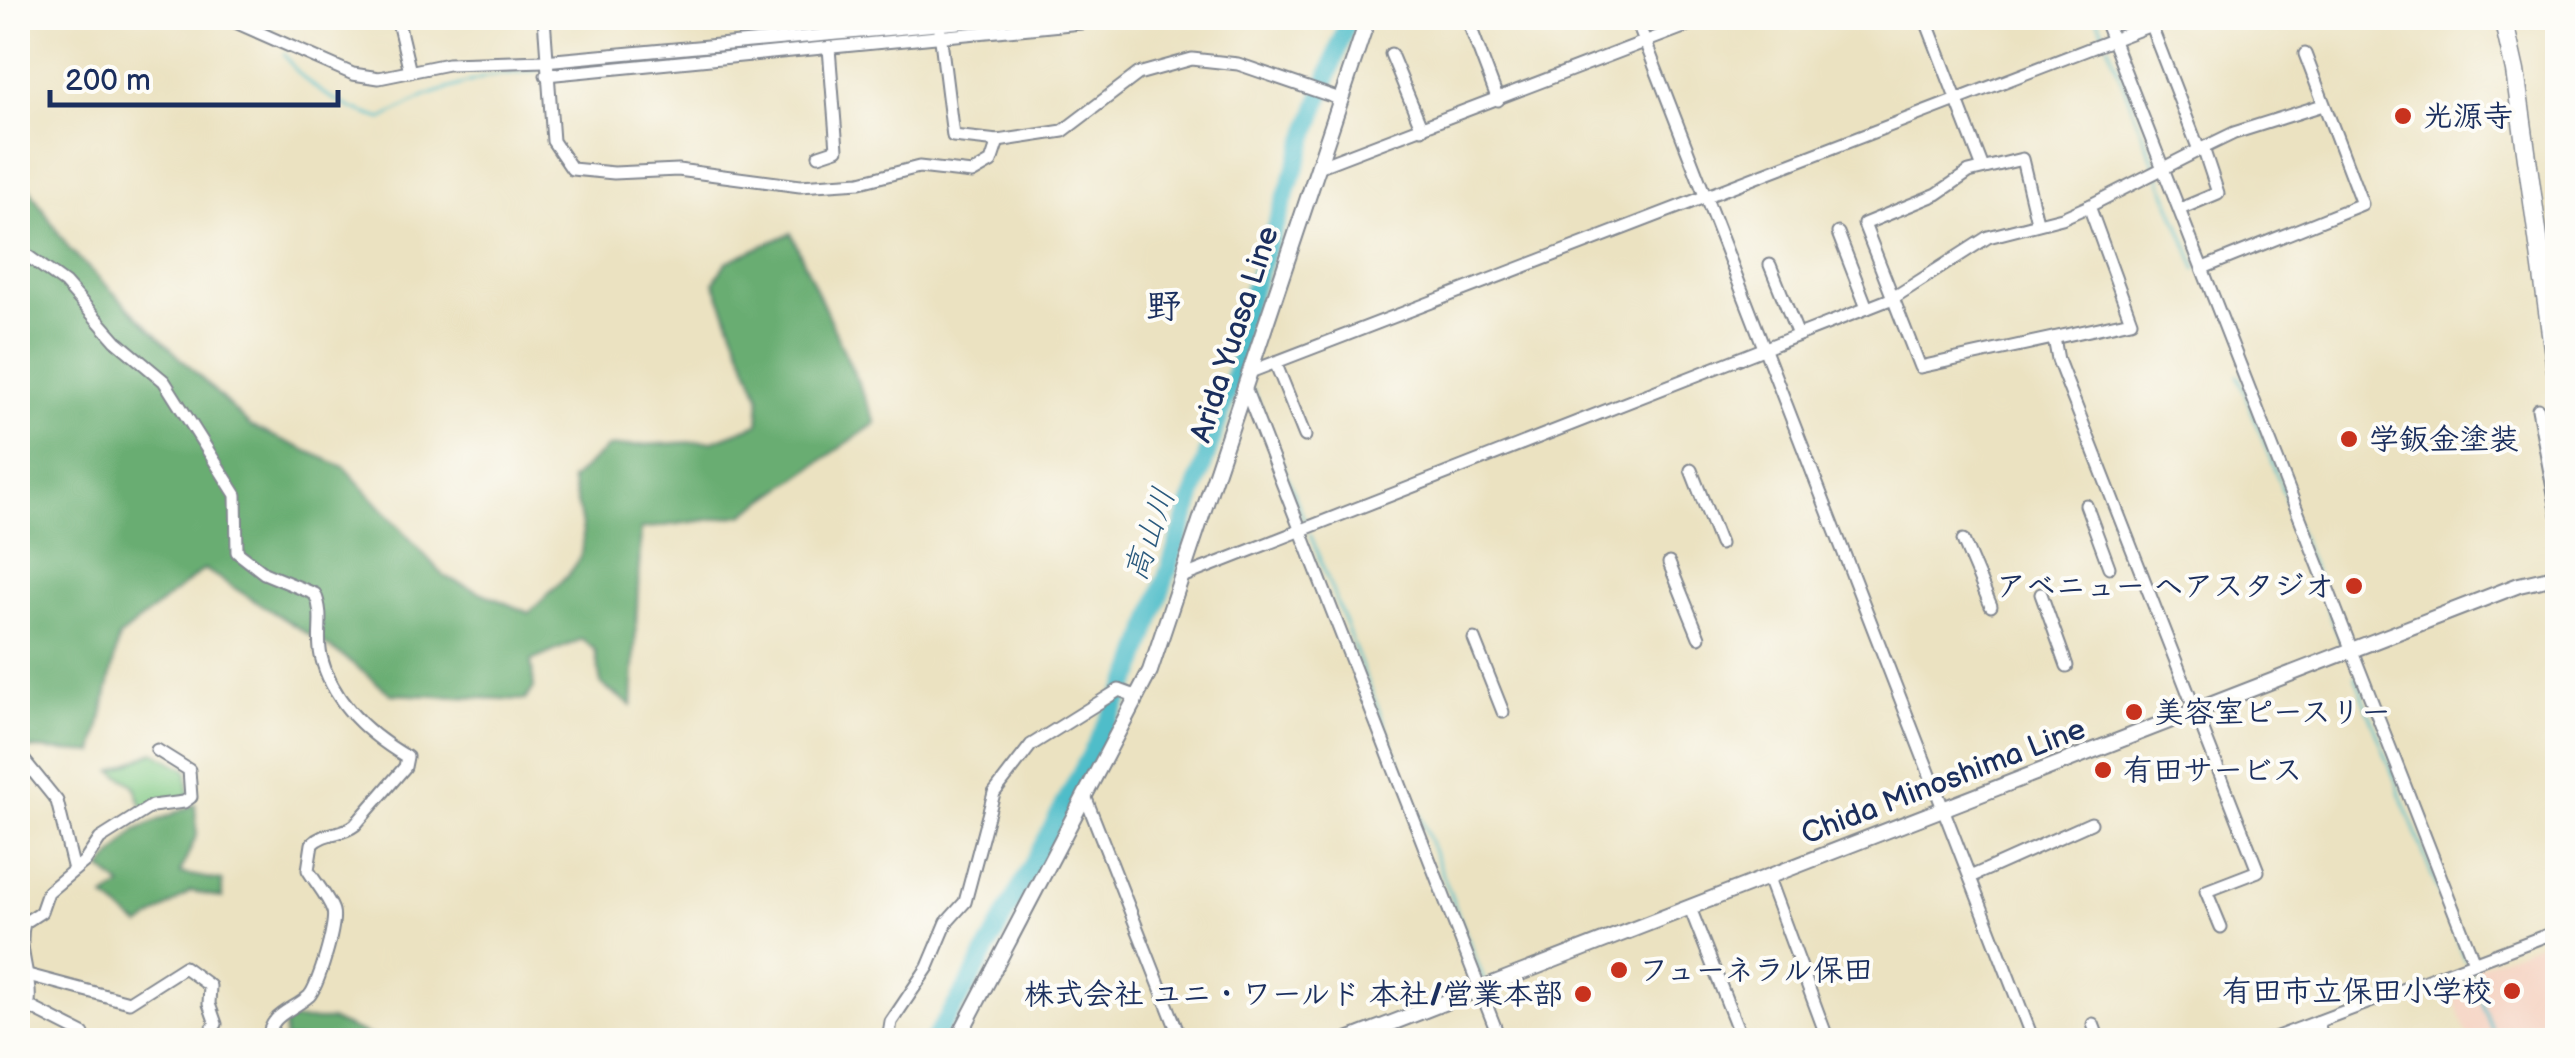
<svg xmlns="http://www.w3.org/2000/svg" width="2575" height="1058" font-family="'Balsamiq Sans','Klee One',sans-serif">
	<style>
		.built { fill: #f5d3c2 }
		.green { fill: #82c985; stroke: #4e7c72; stroke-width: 2.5 }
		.forest { fill: #69ad72; stroke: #426e68; stroke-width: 2.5 }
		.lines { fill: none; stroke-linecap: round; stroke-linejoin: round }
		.stream { stroke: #4fbdc9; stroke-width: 2.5 }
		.river { stroke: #4fbdc9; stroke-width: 18 }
		.minor-casing { stroke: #838890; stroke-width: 15 }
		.major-casing { stroke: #838890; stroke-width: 18 }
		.highway-casing { stroke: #838890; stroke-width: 21 }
		.minor { stroke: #fff; stroke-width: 11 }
		.major { stroke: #fff; stroke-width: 14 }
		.highway { stroke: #fff; stroke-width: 18 }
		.poi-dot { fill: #c8321e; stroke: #fdfcf7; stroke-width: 4 }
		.labels { text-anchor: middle; stroke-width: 8; stroke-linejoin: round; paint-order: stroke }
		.poi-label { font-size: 30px; font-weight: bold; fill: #1b2f5e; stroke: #fdfcf7; text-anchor: start }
		.street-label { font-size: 30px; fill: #1b2f5e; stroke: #fdfcf7 }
		.water-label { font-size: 32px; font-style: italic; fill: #2b5a7e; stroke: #fdfcf7 }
		.quarter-label { font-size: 35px; font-weight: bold; fill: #1b2f5e; stroke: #fdfcf7 }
	</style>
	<rect width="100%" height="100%" fill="#fdfcf7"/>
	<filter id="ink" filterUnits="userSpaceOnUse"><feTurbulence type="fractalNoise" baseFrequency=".01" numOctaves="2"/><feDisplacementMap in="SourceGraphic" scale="20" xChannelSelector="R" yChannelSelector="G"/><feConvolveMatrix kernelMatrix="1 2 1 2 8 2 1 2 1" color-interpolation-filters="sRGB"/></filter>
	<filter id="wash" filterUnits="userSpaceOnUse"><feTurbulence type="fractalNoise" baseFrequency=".0048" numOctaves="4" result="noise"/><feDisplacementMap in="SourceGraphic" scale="40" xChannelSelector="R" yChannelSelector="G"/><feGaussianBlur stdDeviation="2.25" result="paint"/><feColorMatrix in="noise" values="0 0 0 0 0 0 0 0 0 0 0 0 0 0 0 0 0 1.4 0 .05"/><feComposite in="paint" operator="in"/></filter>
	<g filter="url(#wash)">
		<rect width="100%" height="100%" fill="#ebe2c1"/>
		<path class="built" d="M2557,936V1040H2461L2468,1037L2453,997L2481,986L2475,968Z"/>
		<path class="green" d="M154,752L187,770L189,796L144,811L134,785L113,771Z"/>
		<g class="forest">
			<path d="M18,171L69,249L250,426L344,467L445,577L529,613C588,556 593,561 571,480L608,447L713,441L758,424L760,397L714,282L726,262L791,233L876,423L743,515L641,529L632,706L601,684L595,650L582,639L531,661L534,688L525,700L391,694L343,656L204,569L119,637L94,753L21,748Z"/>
			<path d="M195,804L197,834L180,873L222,881V898L191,891L140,926L105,898L122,886L101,869L136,830Z"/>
			<path d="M284,1020H331L380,1040H285Z"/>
		</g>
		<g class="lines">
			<g class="stream">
				<path d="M249,18L272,28"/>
				<path d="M2097,18L2105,37"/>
				<path d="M1053,20L1078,18"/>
				<path d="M2108,45L2156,168"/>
				<path d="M284,54C305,89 345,108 382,119L426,96L485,77L542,69"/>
				<path d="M550,68L811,44"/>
				<path d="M2159,175L2197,270"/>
				<path d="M1238,363L1242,369"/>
				<path d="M2238,375L2342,644"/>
				<path d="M1253,390L1305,522"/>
				<path d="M1310,534L1485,983"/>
				<path d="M2355,676L2465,960"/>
				<path d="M2468,967L2496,1040"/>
				<path d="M1488,991L1507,1040"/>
			</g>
			<path class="river" d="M933,1040L969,984L1134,672L1238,363L1240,325L1349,18"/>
		</g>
	</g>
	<g filter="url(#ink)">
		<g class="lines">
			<g class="minor-casing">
				<g id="minor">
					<path d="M226,18L353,74L379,78L448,64L544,61L1013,18"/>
					<path d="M397,18L410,72"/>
					<path d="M544,18L553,141L572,169L614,173L678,170L800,186L860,182L919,167L972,173L991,162L998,141"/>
					<path d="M1636,18L2033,1040"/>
					<path d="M1925,18L1983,168"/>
					<path d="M2104,18L2474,962"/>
					<path d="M1470,26L1498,100"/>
					<path d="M940,32L953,136L998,141L1063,131L1138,74L1192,59L1238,64L1340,99"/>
					<path d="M1391,54L1422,129"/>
					<path d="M546,75L1132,18"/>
					<path d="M2199,150L2234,133L2323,105"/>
					<path d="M819,155L837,149L829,48"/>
					<path d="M1318,167L1707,18"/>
					<path d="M2180,209L2218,193L2203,148"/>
					<path d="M2037,222L2022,159L1969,172L1937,194L1864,224L1893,298L1988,237L2062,218L2089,206"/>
					<path d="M1838,233L1867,308"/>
					<path d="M18,249L65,283L116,341L164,381L236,495L237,552L264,573L315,594C325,616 316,634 321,656C332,702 368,734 407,757L405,767L355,825C341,836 325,831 312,844L308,870C315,882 329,898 333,911C337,924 318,987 309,996C291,1012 270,1013 268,1040"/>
					<path d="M1770,265L1798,335"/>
					<path d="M2203,268L2362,204L2305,54"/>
					<path d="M2054,338L2058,360L2258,871L2206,891L2221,927"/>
					<path d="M1275,362L1305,436"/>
					<path d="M1250,372L2151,25"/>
					<path d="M1245,388L1500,1040"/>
					<path d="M2538,409L2558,515"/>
					<path d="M1691,470L1720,544"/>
					<path d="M2086,505L2109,567"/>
					<path d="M1963,540L1991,606"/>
					<path d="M1669,563L1699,637"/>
					<path d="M1182,577L1893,298L1920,367L2131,321L2089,206L2199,150L2148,18"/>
					<path d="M2041,594L2067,666"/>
					<path d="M1474,639L1503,712"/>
					<path d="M23,759L57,801L74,870"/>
					<path d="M1085,796L1181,1040"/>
					<path d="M1970,877L2091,823"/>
					<path d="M1768,878L1828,1040"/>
					<path d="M1690,908L1742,1040"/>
					<path d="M28,975L129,1002L184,967L210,986L209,1004L216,1024L203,1040"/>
					<path d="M30,1007L83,1034L81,1040"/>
					<path d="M2317,1022L2324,1040"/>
					<path d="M2093,1024L2099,1040"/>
					<path d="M18,1029C45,995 14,960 24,923L41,912L48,892L85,861L100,839L152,806L184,802L191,797L189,770L157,750"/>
					<path d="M888,1040L891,1022L928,967L947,922L965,902L994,793L1031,745L1119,690L1138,697"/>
					<path d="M2269,1040L2558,931"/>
				</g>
			</g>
			<g class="major-casing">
				<g id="major">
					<path d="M957,1040L1150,671L1368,18"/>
					<path d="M1348,1040L2519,585L2558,576"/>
				</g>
			</g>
			<g class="highway-casing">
				<path id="highway" d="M2503,18L2515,71L2558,384"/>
			</g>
			<use href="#minor" class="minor"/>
			<use href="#major" class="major"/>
			<use href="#highway" class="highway"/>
		</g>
	</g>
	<g class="poi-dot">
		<circle cx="2403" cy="116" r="10"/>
		<circle cx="2349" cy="439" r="10"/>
		<circle cx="2354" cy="586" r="10"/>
		<circle cx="2134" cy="712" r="10"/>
		<circle cx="2103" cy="770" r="10"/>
		<circle cx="1619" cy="970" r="10"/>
		<circle cx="2512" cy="991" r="10"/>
		<circle cx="1583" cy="994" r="10"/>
	</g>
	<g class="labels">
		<g class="poi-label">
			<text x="2423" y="126">光源寺</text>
			<text x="2369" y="449">学鈑金塗装</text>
			<text x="2334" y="596" text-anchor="end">アベニュー ヘアスタジオ</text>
			<text x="2154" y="722">美容室ピースリー</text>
			<text x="2123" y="780">有田サービス</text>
			<text x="1639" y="980">フューネラル保田</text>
			<text x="2492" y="1001" text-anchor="end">有田市立保田小学校</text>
			<text x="1563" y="1004" text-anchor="end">株式会社 ユニ・ワールド 本社/営業本部</text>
		</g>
		<g class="street-label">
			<text transform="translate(1234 334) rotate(-72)" y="10">Arida Yuasa Line</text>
			<text transform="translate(1943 781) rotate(-21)" y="10">Chida Minoshima Line</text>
		</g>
		<g class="water-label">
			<text transform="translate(1149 534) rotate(-71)" y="11">高山川</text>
		</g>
		<g class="quarter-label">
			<text x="1164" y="318">野</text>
		</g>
	</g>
	<rect width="2575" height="1058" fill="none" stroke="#fdfcf7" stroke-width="60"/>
	<path d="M50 90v15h288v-15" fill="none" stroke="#1b2f5e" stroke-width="5"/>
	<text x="65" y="90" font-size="30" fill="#1b2f5e" stroke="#fdfcf7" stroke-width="8" paint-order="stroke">200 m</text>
</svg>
